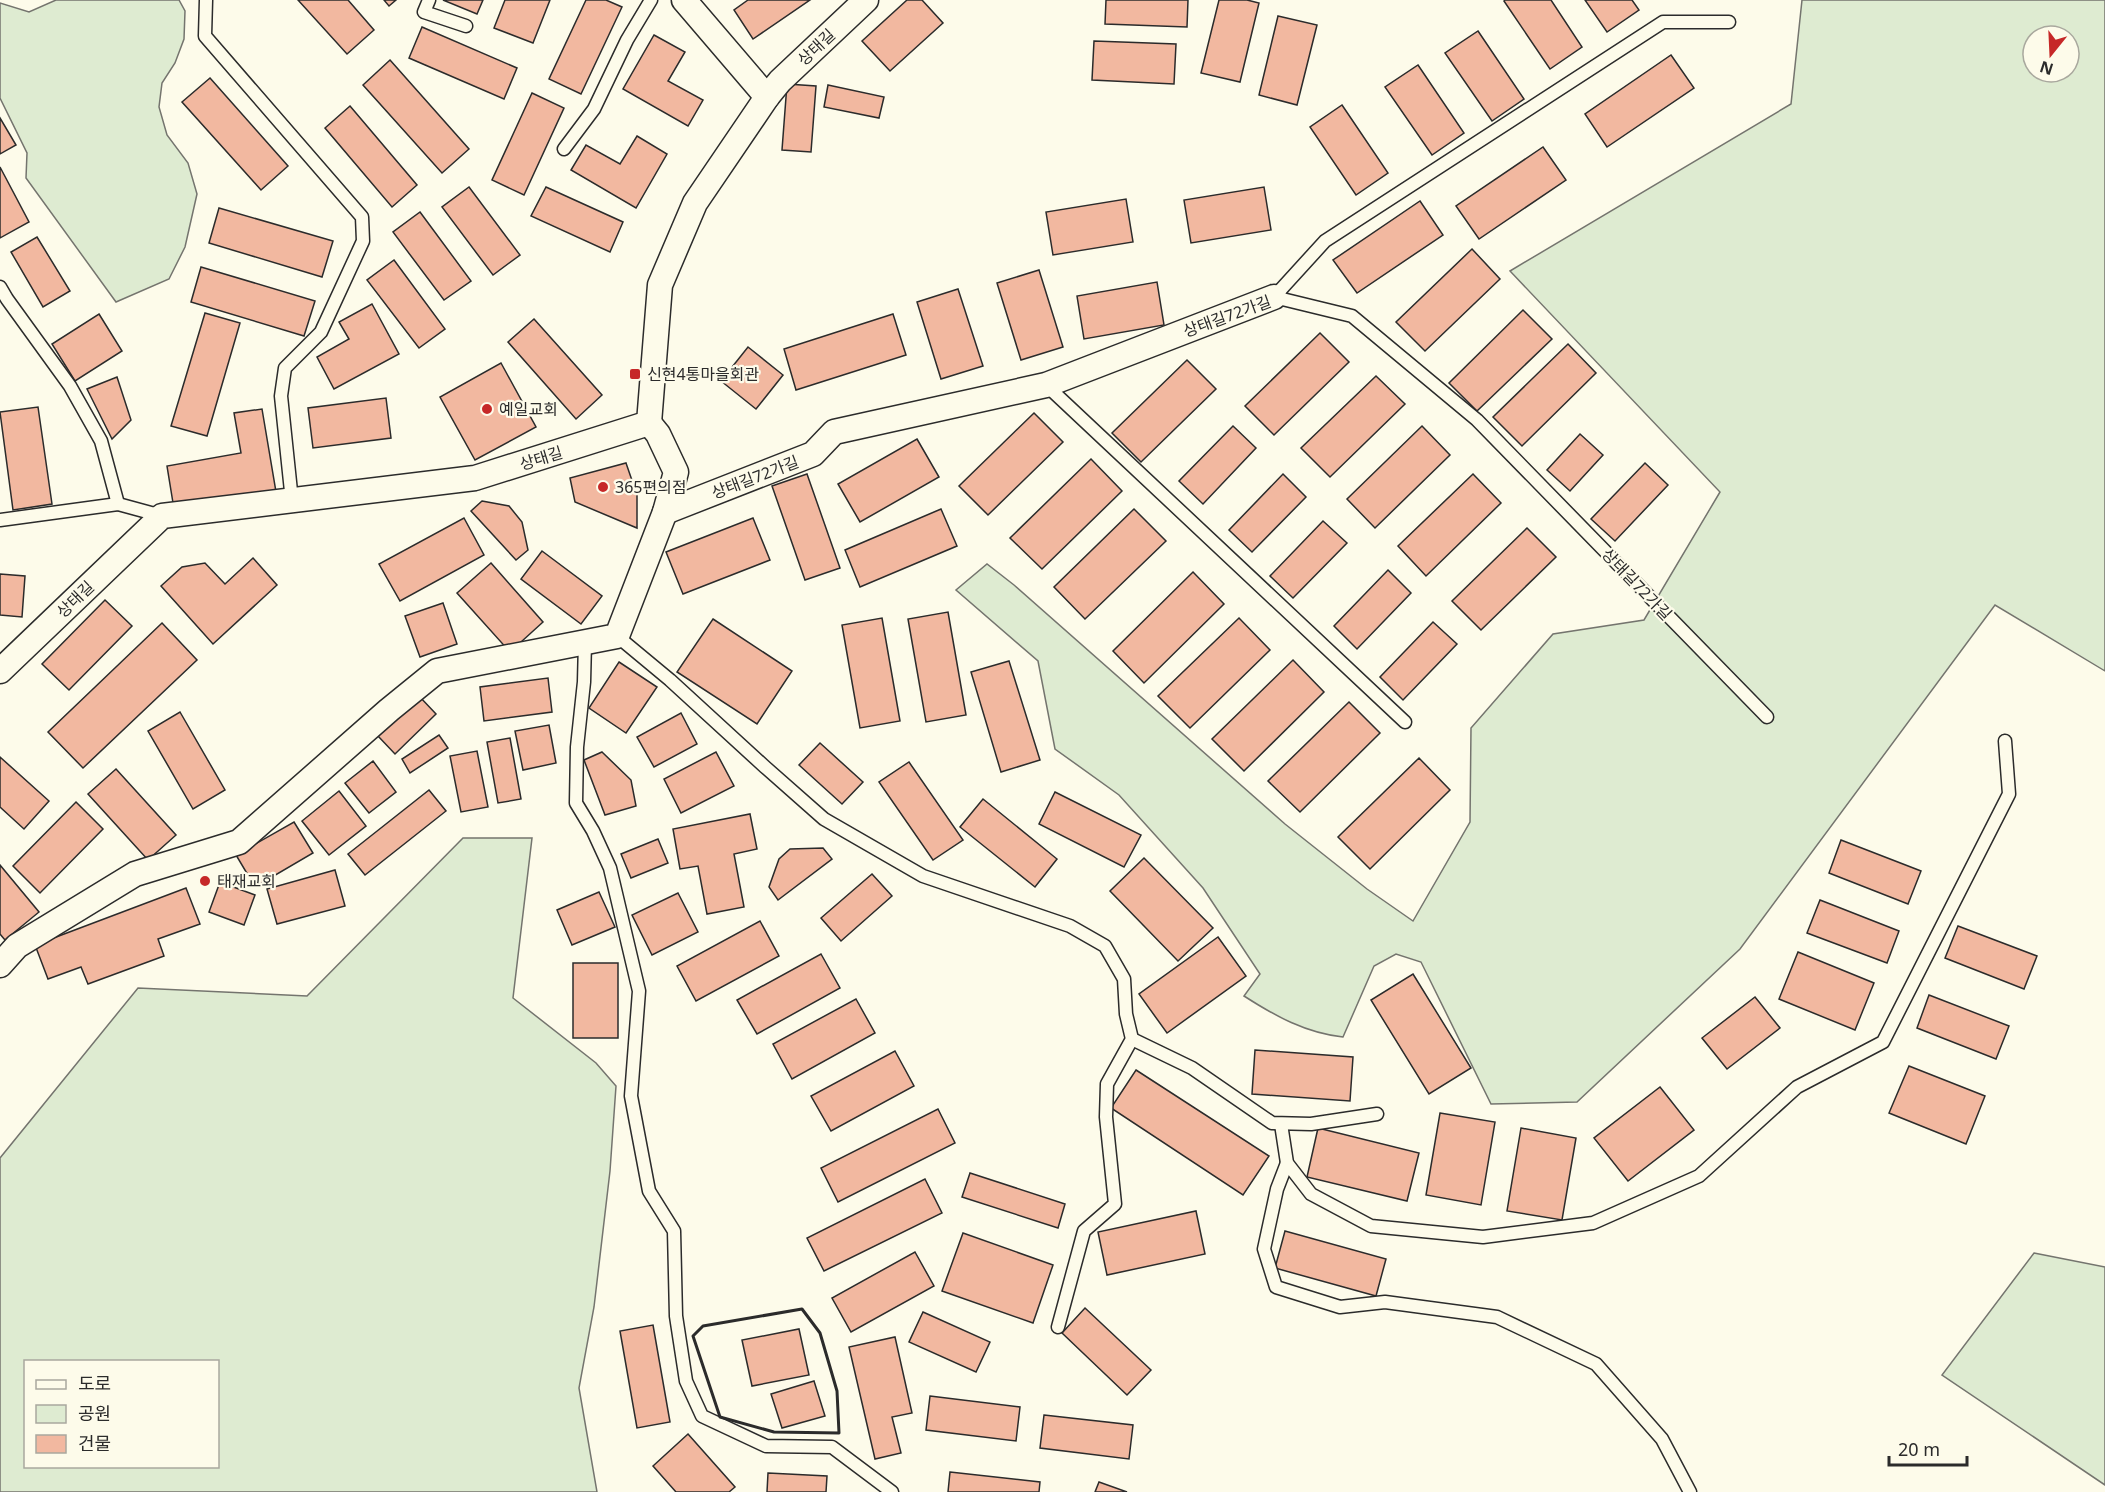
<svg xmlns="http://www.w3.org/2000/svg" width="2105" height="1492" font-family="'Noto Sans','Noto Sans KR',sans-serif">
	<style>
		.green { fill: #deebd1; stroke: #74746e; stroke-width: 1.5; fill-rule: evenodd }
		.building { fill: #f2b8a0; stroke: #2b2b2b; stroke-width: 1.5 }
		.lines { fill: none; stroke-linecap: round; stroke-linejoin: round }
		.lane-casing { stroke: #2b2b2b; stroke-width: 15 }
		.street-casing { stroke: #2b2b2b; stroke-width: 27 }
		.lane { stroke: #fdfbea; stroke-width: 12 }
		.street { stroke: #fdfbea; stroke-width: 24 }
		.wall { stroke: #2b2b2b; stroke-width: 3 }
		.poi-dot { fill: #c62828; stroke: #fdfbea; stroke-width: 2 }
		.labels { text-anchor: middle; stroke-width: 4.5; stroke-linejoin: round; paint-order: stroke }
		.street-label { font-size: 16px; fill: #2b2b2b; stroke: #fdfbea }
		.poi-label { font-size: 16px; fill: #2b2b2b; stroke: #fdfbea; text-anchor: start }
	</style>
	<rect width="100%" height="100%" fill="#fdfbea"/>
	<g class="green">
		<path d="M56,0H179L185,11L184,39L175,63L162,83L159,107L167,135L188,163L197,194L185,247L169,279L116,302L26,178L27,153L0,98V3L29,12Z"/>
		<path d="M1802,0H2105V671L1995,605L1740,949L1577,1102L1491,1104L1421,962L1396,954L1374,966L1343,1037C1306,1033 1275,1016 1244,996L1260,974L1203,888L1119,795L1055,749L1038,661L956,590L987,564L1014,585L1285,824L1367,889L1413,921L1470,822L1471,728L1553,634L1644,620L1720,492L1510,271L1791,104ZM2033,36H2069V72H2033Z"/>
		<path d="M463,838H532L513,998L596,1063L616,1086L610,1171L594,1307L579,1388L597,1492H0V1158L138,988L307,996ZM26,1362H218V1466H26Z"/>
		<path d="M2034,1253L2105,1267V1485L1942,1375Z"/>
	</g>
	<g class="building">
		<path d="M298,0H348L374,30L347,54Z"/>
		<path d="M384,0H396L389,6Z"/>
		<path d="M443,0H483L477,14Z"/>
		<path d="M505,0H550L533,43L494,28Z"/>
		<path d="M586,0H606L622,7L581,94L549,79Z"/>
		<path d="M748,0H810L753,39L734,10Z"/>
		<path d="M907,0H922L943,23L890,71L862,41Z"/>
		<path d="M1106,0H1188L1187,27L1105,24Z"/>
		<path d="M1219,0H1247L1259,3L1240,82L1201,73Z"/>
		<path d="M1505,0H1551L1582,47L1550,69L1504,1Z"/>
		<path d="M1585,0H1632L1639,10L1607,32Z"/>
		<path d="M1278,16L1317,25L1297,105L1259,95Z"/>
		<path d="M422,27L517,68L504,99L409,58Z"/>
		<path d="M1478,31L1524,99L1492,121L1445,53Z"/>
		<path d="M654,35L685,52L668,81L703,100L688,126L623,89Z"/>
		<path d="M1094,41L1176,44L1174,84L1092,80Z"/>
		<path d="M1671,55L1694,88L1607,147L1585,114Z"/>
		<path d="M390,60L469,149L442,173L363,85Z"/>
		<path d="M1418,65L1464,133L1432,155L1385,87Z"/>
		<path d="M210,78L288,166L261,190L182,102Z"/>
		<path d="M787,84L816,86L811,152L782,150Z"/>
		<path d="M828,85L884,97L879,118L824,107Z"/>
		<path d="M532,93L564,108L524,195L492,180Z"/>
		<path d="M1342,105L1388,173L1356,195L1310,127Z"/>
		<path d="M350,106L417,185L392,207L325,128Z"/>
		<path d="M0,118L16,145L0,154Z"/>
		<path d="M637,136L667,154L636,208L571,170L586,145L620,164Z"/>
		<path d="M1543,147L1566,180L1479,239L1456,206Z"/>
		<path d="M0,167L29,222L0,238Z"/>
		<path d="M469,187L520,255L493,275L442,207Z"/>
		<path d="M546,187L623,222L610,252L531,216Z"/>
		<path d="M1264,187L1271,230L1191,243L1184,200Z"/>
		<path d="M1126,199L1133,242L1053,255L1046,212Z"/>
		<path d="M1420,201L1443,235L1357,293L1333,260Z"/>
		<path d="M219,208L333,241L322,277L209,243Z"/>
		<path d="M420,212L471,281L444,300L393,232Z"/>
		<path d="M37,237L70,291L43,307L11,252Z"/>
		<path d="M1472,249L1500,279L1425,351L1396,322Z"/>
		<path d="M394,260L445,329L419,348L367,280Z"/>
		<path d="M201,267L315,301L304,336L191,302Z"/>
		<path d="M1039,270L1063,347L1021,360L997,283Z"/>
		<path d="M1157,282L1164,325L1084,339L1077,296Z"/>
		<path d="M958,289L983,366L941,379L917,302Z"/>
		<path d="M372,304L399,354L334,389L317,357L349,339L339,322Z"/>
		<path d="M1523,310L1552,339L1477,411L1449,383Z"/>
		<path d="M205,313L240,323L207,436L171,426Z"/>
		<path d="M99,314L122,351L75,381L52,344Z"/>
		<path d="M893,314L906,355L796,390L784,349Z"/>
		<path d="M534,319L602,395L576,419L508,342Z"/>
		<path d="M1320,333L1349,362L1274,435L1245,406Z"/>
		<path d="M1568,344L1596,373L1522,446L1493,417Z"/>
		<path d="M748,347L783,375L756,409L721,381Z"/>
		<path d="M1187,360L1216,389L1141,462L1112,433Z"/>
		<path d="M501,363L536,427L475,460L440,397Z"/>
		<path d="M1376,376L1405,404L1330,477L1301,448Z"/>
		<path d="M117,377L131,420L112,439L87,389Z"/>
		<path d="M386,398L391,438L313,448L308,408Z"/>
		<path d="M38,407L52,504L13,510L0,412Z"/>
		<path d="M262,409L276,492L174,509L167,466L241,453L234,413Z"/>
		<path d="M1034,413L1063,442L988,515L959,486Z"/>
		<path d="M1233,426L1256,448L1203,504L1179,481Z"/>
		<path d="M1422,426L1450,455L1375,528L1347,499Z"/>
		<path d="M1580,434L1603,455L1570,491L1547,470Z"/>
		<path d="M917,439L939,477L860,522L838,484Z"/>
		<path d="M1091,459L1122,491L1042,569L1010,538Z"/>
		<path d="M626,463L637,495V528L575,502L570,478Z"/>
		<path d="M1645,463L1668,485L1615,541L1591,519Z"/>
		<path d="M807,474L840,568L805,580L772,486Z"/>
		<path d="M1283,474L1306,497L1252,552L1229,530Z"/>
		<path d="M1473,474L1501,503L1426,576L1398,546Z"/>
		<path d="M482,501L509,506L522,522L528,550L516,560L471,511Z"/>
		<path d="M941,509L957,546L860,587L845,550Z"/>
		<path d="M1134,509L1166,541L1085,619L1054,587Z"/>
		<path d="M464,518L484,555L400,601L379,564Z"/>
		<path d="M753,518L770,560L683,594L666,552Z"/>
		<path d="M1323,521L1347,543L1293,598L1270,576Z"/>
		<path d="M1527,528L1556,557L1481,630L1452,601Z"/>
		<path d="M542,551L602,596L581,624L521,579Z"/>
		<path d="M253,558L277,585L213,644L161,586L182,567L205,563L225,584Z"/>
		<path d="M491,563L543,622L510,652L457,593Z"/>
		<path d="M1388,570L1411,593L1357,649L1334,626Z"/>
		<path d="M1193,572L1224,604L1144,683L1113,651Z"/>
		<path d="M0,574L25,576L22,617L0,615Z"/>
		<path d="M105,600L132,626L69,690L42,664Z"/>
		<path d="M443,603L457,644L420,657L405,616Z"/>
		<path d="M948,612L966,715L926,722L908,619Z"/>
		<path d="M882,618L900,721L860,728L842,625Z"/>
		<path d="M1239,618L1270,650L1190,728L1158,696Z"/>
		<path d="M713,619L792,671L757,724L677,672Z"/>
		<path d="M1433,622L1457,644L1403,700L1380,677Z"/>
		<path d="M162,623L197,660L83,768L48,732Z"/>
		<path d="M1293,660L1324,692L1244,771L1212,739Z"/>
		<path d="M1009,661L1040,760L1001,772L971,672Z"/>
		<path d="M619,662L657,687L626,733L589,708Z"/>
		<path d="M548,678L552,712L484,721L480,687Z"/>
		<path d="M419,696L436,714L395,754L378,736Z"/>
		<path d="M1349,702L1380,733L1300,812L1268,781Z"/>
		<path d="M180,712L225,790L193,809L148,731Z"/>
		<path d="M681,713L697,744L654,767L637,737Z"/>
		<path d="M549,725L556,763L523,770L515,731Z"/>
		<path d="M439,735L448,748L410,773L402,759Z"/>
		<path d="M510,738L521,799L498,803L487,742Z"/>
		<path d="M820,743L863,782L842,804L799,765Z"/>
		<path d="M477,751L488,807L461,812L450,756Z"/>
		<path d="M602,752L631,780L636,806L605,815L584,760Z"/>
		<path d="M716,752L734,786L681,813L664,779Z"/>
		<path d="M0,757L49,801L24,829L0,807Z"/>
		<path d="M1419,758L1450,790L1370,869L1338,837Z"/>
		<path d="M373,761L396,792L369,813L345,783Z"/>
		<path d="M909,762L963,840L933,860L879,782Z"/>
		<path d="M116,769L176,835L148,860L88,794Z"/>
		<path d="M429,790L446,811L365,875L348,854Z"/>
		<path d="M339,791L366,826L329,855L302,821Z"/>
		<path d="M1055,792L1141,835L1124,867L1039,824Z"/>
		<path d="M983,799L1057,859L1035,887L960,827Z"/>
		<path d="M76,802L103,829L40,893L13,866Z"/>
		<path d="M750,814L757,849L734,854L744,907L707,914L698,866L680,869L673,829Z"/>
		<path d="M294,822L313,853L255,887L236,855Z"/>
		<path d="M658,839L668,863L631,878L621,854Z"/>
		<path d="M1841,840L1921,871L1908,904L1829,873Z"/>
		<path d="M823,848L832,859L778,900L769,887L779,859L790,849Z"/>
		<path d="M1144,858L1213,928L1178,961L1110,891Z"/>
		<path d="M0,865L39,912L5,940L0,934Z"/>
		<path d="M335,870L345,906L277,924L267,889Z"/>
		<path d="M872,874L892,896L841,941L821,918Z"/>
		<path d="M220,882L255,895L244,925L209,912Z"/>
		<path d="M186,888L200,924L158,939L164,956L88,984L81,967L48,979L35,945Z"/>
		<path d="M599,892L615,927L572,945L557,910Z"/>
		<path d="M678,893L698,932L652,955L632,915Z"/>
		<path d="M1820,900L1899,931L1887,963L1807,933Z"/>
		<path d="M760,921L779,956L696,1001L677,966Z"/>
		<path d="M1958,926L2037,956L2024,989L1945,958Z"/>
		<path d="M1218,937L1246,976L1167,1033L1139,994Z"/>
		<path d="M1798,952L1874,983L1855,1030L1779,999Z"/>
		<path d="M821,954L840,988L757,1034L737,1000Z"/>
		<rect x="573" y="963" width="45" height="75"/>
		<path d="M1413,974L1471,1068L1429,1094L1371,1000Z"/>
		<path d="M1929,995L2009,1026L1996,1059L1917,1028Z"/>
		<path d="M1755,997L1780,1028L1727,1069L1702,1038Z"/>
		<path d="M856,999L875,1033L792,1079L773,1044Z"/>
		<path d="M1255,1050L1353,1057L1350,1101L1252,1094Z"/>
		<path d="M895,1051L914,1086L831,1131L811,1096Z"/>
		<path d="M1909,1066L1985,1096L1966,1144L1889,1113Z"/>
		<path d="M1136,1070L1269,1156L1243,1195L1111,1108Z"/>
		<path d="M1660,1087L1694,1130L1628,1181L1594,1138Z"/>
		<path d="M938,1109L955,1143L838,1202L821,1168Z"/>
		<path d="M1440,1113L1495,1122L1481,1205L1426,1195Z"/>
		<path d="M1318,1128L1419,1153L1407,1201L1307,1177Z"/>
		<path d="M1521,1128L1576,1138L1562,1220L1507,1211Z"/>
		<path d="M970,1173L1065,1204L1058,1228L962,1197Z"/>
		<path d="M925,1179L942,1213L824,1271L807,1238Z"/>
		<path d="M1196,1211L1205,1254L1107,1275L1098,1232Z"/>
		<path d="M1285,1231L1386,1259L1376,1296L1275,1268Z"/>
		<path d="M963,1233L1053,1265L1033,1323L942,1291Z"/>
		<path d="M915,1252L934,1286L851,1332L832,1298Z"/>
		<path d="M1085,1308L1151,1370L1127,1395L1062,1333Z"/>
		<path d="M923,1312L990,1342L976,1372L909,1342Z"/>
		<path d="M653,1325L670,1422L637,1428L620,1331Z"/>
		<path d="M799,1329L809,1375L752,1386L742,1340Z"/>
		<path d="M895,1337L912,1413L892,1417L901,1453L875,1459L849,1347Z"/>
		<path d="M814,1381L825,1416L782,1428L771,1394Z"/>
		<path d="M930,1396L1020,1407L1016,1441L926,1430Z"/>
		<path d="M1044,1415L1133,1425L1129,1459L1040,1448Z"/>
		<path d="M688,1434L735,1487L729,1492H676L653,1466Z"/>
		<path d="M950,1472L1040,1482L1039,1492H948Z"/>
		<path d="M768,1473L827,1476L826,1492H767Z"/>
		<path d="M1099,1482L1127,1492H1095Z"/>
	</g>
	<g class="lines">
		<g class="lane-casing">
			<g id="lane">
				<path d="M206,0L205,36L362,217L363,241L321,332L285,368L281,396L292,501"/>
				<path d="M429,0L424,12L466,26"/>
				<path d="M1729,22H1663L1325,241L1274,297L1352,316L1477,420L1767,717"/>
				<path d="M564,149L594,109L627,40L651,0"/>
				<path d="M0,287L7,299L70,386L101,441L118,504"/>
				<path d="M1046,385L1405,722"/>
				<path d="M0,520L118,504L162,516"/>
				<path d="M617,636L670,680L765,767L824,819L923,876L1070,926L1105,946L1124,979L1126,1014L1132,1039L1107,1084L1106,1117L1115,1204L1084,1231L1058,1327"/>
				<path d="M585,642L584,682L577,747L576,803L593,831L610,868L639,991L631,1096L649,1191L674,1231L676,1316L686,1381L702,1416L766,1446L832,1447L892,1492"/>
				<path d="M1132,1039L1192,1068L1272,1123L1311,1124L1377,1114"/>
				<path d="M1281,1124L1287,1163L1311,1194L1371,1226L1483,1237L1593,1223L1699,1176L1797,1087L1883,1042L2009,794L2005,741"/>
				<path d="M1287,1163L1277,1189L1264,1249L1276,1287L1340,1307L1385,1302L1497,1317L1596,1364L1662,1439L1690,1492"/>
			</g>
		</g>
		<g class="street-casing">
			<g id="street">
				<path d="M684,0L767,97"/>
				<path d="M665,512L813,454L834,432L1046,385L1274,297"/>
				<path d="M0,671L162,516L475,478L649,423L660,285L695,203L767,97L780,81L866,0"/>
				<path d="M0,965L17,946L135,874L239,842L389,710L437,671L617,636L665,512L676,472L658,434L649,423"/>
			</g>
		</g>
		<use href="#lane" class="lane"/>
		<use href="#street" class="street"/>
		<path class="wall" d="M802,1309L820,1333L837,1391L839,1433L774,1432L720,1417L693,1336L703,1326Z"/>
	</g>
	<g class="poi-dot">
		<rect x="629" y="368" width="12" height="12" rx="3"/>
		<circle cx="487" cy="409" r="6"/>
		<circle cx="603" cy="487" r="6"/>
		<circle cx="205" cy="881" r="6"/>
	</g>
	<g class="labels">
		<g class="street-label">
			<text transform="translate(816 47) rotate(-43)" y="6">상태길</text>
			<text transform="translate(1227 316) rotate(-20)" y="6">상태길72가길</text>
			<text transform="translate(541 458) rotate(-17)" y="6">상태길</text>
			<text transform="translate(755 477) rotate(-21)" y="6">상태길72가길</text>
			<text transform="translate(1637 584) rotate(46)" y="6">상태길72가길</text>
			<text transform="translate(75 599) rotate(-44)" y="6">상태길</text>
		</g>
		<g class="poi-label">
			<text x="647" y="380">신현4통마을회관</text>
			<text x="499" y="415">예일교회</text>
			<text x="615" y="493">365편의점</text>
			<text x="217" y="887">태재교회</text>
		</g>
	</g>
	<rect x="24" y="1360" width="195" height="108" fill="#fdfbea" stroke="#a9a89e" stroke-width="1.5"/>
	<rect x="36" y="1380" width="30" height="9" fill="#fdfbea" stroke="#a9a89e" stroke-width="1.5"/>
	<text x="78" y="1390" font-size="18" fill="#2b2b2b">도로</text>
	<rect x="36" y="1405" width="30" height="18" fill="#deebd1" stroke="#a9a89e" stroke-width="1.5"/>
	<text x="78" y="1420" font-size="18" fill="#2b2b2b">공원</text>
	<rect x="36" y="1435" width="30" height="18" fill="#f2b8a0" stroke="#a9a89e" stroke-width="1.5"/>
	<text x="78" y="1450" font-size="18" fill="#2b2b2b">건물</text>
	<g transform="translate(2051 54) rotate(198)"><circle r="28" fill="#fdfbea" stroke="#a9a89e" stroke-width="1.5"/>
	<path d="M0-4.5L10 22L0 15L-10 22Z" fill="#c62828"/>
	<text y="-9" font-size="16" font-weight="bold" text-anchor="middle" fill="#2b2b2b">N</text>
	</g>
	<path d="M1889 1456v9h78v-9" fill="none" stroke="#2b2b2b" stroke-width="3"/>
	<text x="1898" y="1456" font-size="18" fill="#2b2b2b" stroke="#fdfbea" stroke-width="4.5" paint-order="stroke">20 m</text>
</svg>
